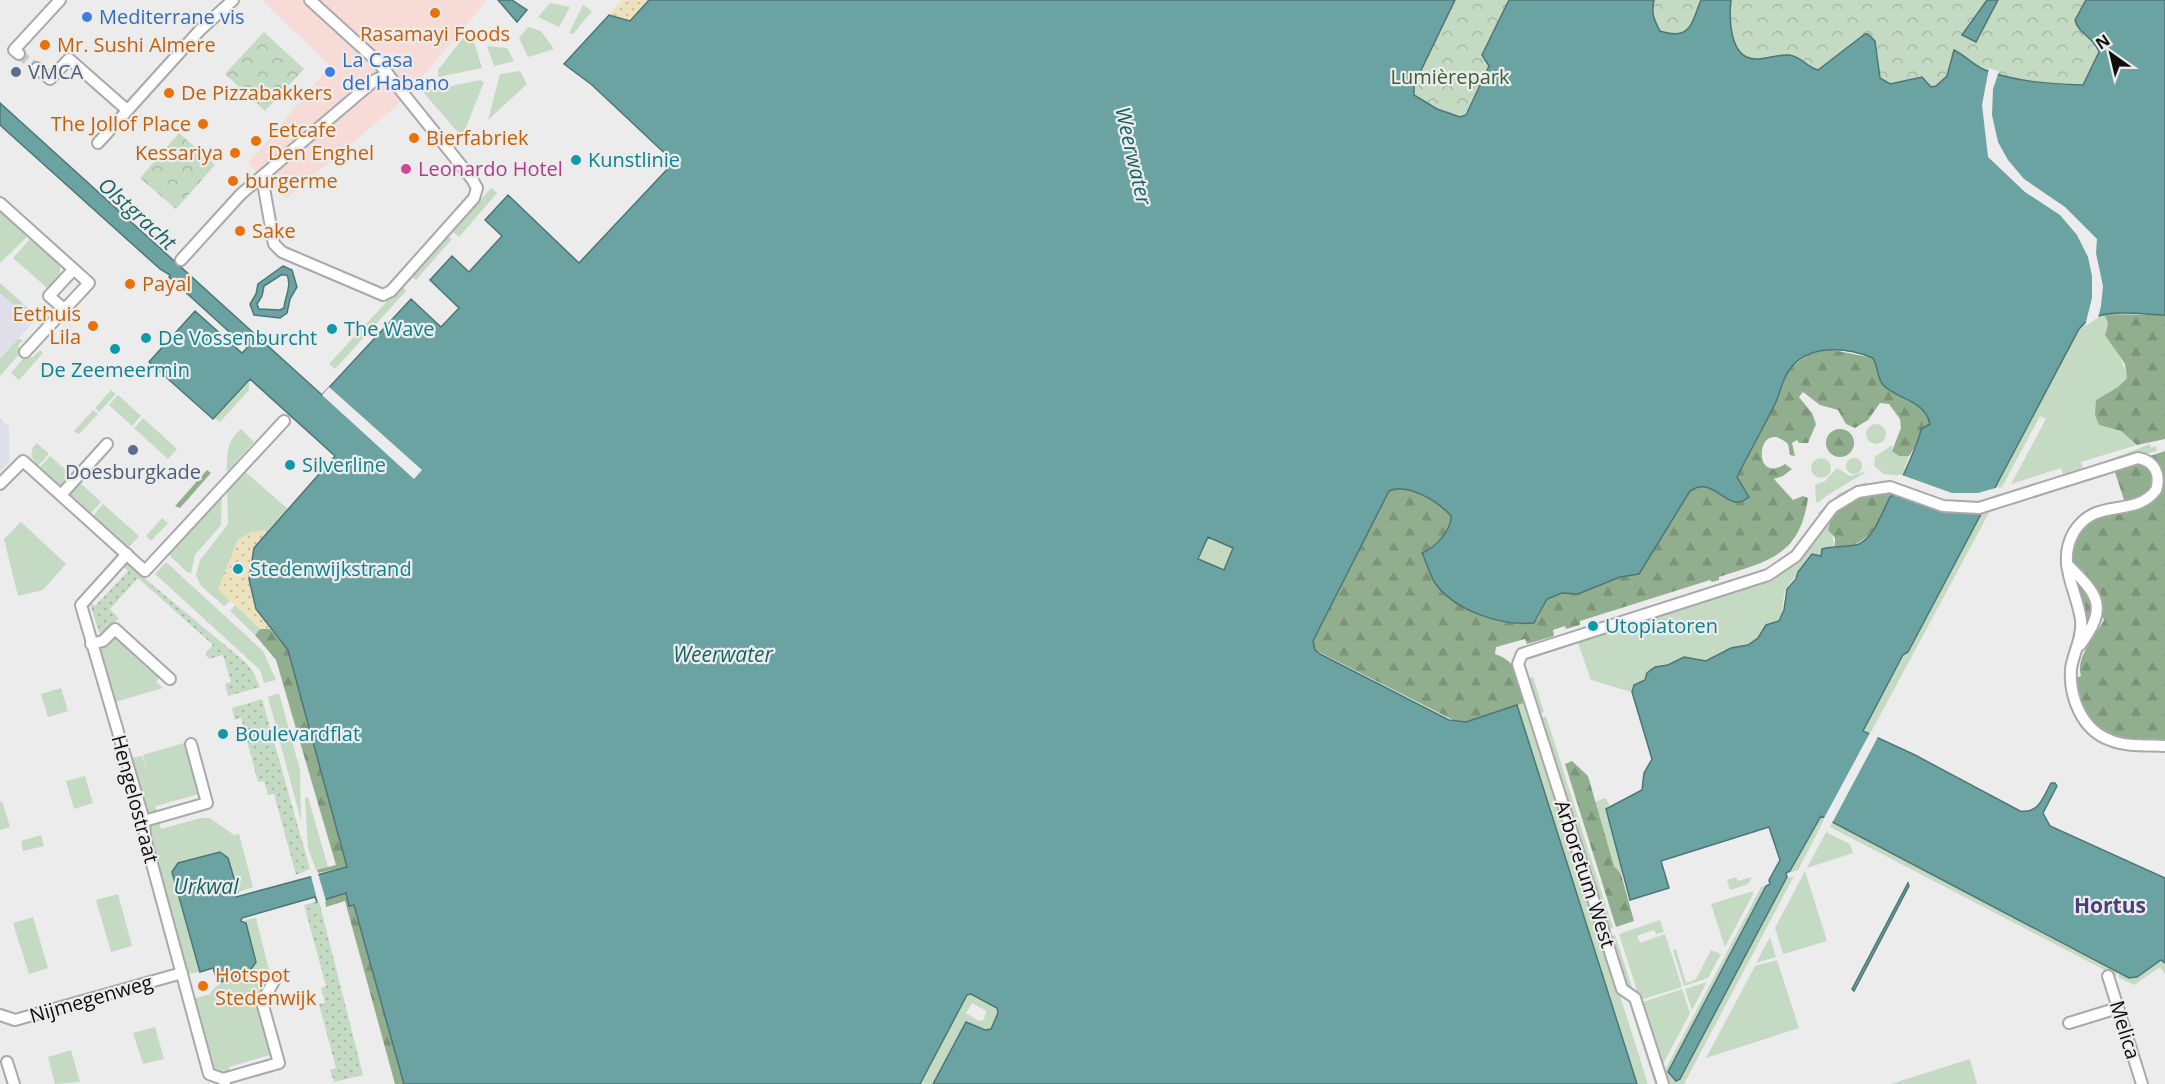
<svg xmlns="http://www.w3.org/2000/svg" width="2165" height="1084" font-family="'Open Sans',sans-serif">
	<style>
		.commercial { fill: #f6dbd7 }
		.built { fill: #dedfe8 }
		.grass { fill: #c4dac2; fill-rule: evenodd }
		.forest { fill: url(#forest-firs) }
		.sand { fill: url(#sand-dots) }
		.park { fill: url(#park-crowns) }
		.garden { fill: url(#garden-dots) }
		.water { fill: #6ba2a2; stroke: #4f7676; stroke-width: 1.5; fill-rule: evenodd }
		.pier { fill: #ececed }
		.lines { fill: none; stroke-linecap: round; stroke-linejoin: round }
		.minor-tunnel { stroke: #cbcbcc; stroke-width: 10; stroke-dasharray: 10 5; stroke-linecap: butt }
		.minor-casing { stroke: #a9a9ab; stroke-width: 14 }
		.minor { stroke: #fff; stroke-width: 10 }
		.food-dot { fill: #e8710a; stroke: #ececed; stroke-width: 2 }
		.shop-dot { fill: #3f7fe0; stroke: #ececed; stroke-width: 2 }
		.service-dot { fill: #5c6f8a; stroke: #ececed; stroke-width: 2 }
		.culture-dot { fill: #0f9aa8; stroke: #ececed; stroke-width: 2 }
		.hotel-dot { fill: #d1479c; stroke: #ececed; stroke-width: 2 }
		.labels { text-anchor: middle; stroke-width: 4.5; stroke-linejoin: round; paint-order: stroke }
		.shop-label { font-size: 20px; fill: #366cbe; stroke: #ececed; text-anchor: start }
		.food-label { font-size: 20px; fill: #c56008; stroke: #ececed; text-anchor: start }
		.service-label { font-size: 20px; fill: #4e5e75; stroke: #ececed; text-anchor: start }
		.park-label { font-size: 20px; fill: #386435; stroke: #ececed }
		.culture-label { font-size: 20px; fill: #0d838f; stroke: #ececed; text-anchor: start }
		.hotel-label { font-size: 20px; fill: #b23c85; stroke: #ececed; text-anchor: start }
		.street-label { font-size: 20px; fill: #0e0e0e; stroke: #ececed }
		.water-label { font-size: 21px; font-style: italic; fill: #176364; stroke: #ececed }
		.neighbourhood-label { font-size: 21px; font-weight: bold; fill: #493f7c; stroke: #ececed }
	</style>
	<defs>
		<pattern id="forest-firs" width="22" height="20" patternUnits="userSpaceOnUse" patternTransform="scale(1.5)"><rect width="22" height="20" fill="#91af8e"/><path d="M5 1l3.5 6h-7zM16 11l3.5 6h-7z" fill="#7c9579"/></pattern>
		<pattern id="sand-dots" width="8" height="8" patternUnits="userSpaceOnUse" patternTransform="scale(1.5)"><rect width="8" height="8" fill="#ece2bd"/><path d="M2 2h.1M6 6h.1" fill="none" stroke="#c9c1a1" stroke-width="1.8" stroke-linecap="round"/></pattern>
		<pattern id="park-crowns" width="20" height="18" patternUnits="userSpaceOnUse" patternTransform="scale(1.5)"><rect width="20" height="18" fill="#c4dac2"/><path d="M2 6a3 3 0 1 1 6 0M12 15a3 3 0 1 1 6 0" fill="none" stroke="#a7baa6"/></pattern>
		<pattern id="garden-dots" width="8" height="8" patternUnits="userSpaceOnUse" patternTransform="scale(1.5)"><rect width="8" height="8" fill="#c4dac2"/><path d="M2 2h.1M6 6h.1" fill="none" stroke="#a7baa6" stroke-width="1.8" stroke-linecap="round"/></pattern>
	</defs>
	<rect width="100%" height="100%" fill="#ececed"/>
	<path class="commercial" d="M262,0H487L402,101L287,198L248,163L330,66Z"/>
	<g class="built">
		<path d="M0,293L33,322L0,359Z"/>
		<path d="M0,417L9,427V462L0,471Z"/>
	</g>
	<g class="grass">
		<path d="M550,3L570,7L559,27L538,17Z"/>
		<path d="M583,5L592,11L573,34L569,33Z"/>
		<path d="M528,27L541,31L554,49L528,57L519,38Z"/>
		<path d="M467,33V38H473L482,68L438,77V70Z"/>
		<path d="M487,46L507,48L514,61L494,66Z"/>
		<path d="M520,71L527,84L488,120L500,74Z"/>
		<path d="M480,80L484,82L462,137L423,92Z"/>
		<path d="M491,188L497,193L459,237L453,232Z"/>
		<path d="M0,208L30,234L0,263Z"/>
		<path d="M448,236L452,239L416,280L411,276Z"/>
		<path d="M30,239L33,242L35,239L60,263V279L50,288L46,287L13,258Z"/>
		<path d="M0,283L38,317L33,322L0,293Z"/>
		<path d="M402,285L406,291L335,369L329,364Z"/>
		<path d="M2104,314L2108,323L2105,330C2112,348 2124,358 2127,378L2118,387L2096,400L2099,425L2121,431L2137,445L2081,462L2083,468L2063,474L2061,468L2011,484L2046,419L2040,416L2002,487L1995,489L2079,329L2091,318Z"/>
		<path d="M18,339L23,340L18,346L21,352L0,376V359Z"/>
		<path d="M40,350L43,353L19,380L11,373L27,354L32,358Z"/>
		<path d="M249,381V390L220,422L214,418Z"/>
		<path d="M111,390L116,394L99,412L95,408Z"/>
		<path d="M118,395L141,416L132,426L109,405Z"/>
		<path d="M93,410L98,414L79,434L74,431Z"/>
		<path d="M143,418L177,449L168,459L134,428Z"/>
		<circle cx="1876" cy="434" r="10"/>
		<path d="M241,429L254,442L227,472C227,454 226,442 241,429Z"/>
		<path d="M37,443L49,454L38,466L31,456L33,447Z"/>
		<path d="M2150,444L2151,448L2156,446L2157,451C2139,456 2126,456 2108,464L2106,461Z"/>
		<path d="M1892,445V451L1909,456L1902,476L1884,474L1874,466L1875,457Z"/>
		<path d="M50,456L74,477L61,488L38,469Z"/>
		<circle cx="1854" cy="466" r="8"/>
		<circle cx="1821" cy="468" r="10"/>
		<path d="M1837,468L1850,476L1867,471C1865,474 1829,492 1818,503L1816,502L1815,485L1825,481Z"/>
		<path d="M242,469L288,509L268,530L252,532L218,589L230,601L224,606L201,586L196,575L200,560L228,524L227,485Z"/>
		<path d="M78,481L101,502L91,513L69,497V494Z"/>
		<path d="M1866,482L1867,486L1821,515L1818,513L1840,493Z"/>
		<path d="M222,491L221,525L195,555L191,573L187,572L166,552Z"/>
		<path d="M103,504L139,536L127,549L92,517Z"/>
		<path d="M1991,509L1870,734L1863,731L1983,511Z"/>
		<path d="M1833,515L1829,525L1835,546H1830C1818,561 1796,572 1786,589C1779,603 1790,623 1766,625L1758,638L1748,645L1731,648L1706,661L1684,657L1668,665L1655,667L1647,673L1645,680L1634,685L1632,692L1591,680L1577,640L1761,581Z"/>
		<path d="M162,518L168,523L151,541L146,536Z"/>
		<path d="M21,522L66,564L43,590L18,596L4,539Z"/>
		<path d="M1208,537L1234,549L1224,570L1198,559Z"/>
		<path d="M166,562L263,651L276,680L264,683L260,670L155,574Z"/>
		<path d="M235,605L260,629L255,635L230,611Z"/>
		<path d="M112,638L119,640L159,678L156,682L163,688L115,702L100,649Z"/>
		<path d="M1533,677L1544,712L1538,714L1527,679Z"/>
		<path d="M61,688L68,711L48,717L41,694Z"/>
		<path d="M279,693L300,770L301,821L268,697Z"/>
		<path d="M1527,702L1648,1084H1637L1519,710L1507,709Z"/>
		<path d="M1546,716L1613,928L1606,929L1540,719Z"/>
		<path d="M184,743L199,794L156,806L157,814L152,815L145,812L131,758L142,756L147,771L143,755Z"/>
		<path d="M85,776L93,803L74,809L66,781Z"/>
		<path d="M308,797L328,867L316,870L308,848L305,798Z"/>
		<path d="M1605,798L1610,805L1608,806L1623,870L1621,874L1614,866L1595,802Z"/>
		<path d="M2,801L10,827L0,830V802Z"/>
		<path d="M1820,815L1825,818L1798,870L1786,874L1791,871Z"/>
		<path d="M201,818H210L234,835L239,834L253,887L238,892L228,858L172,872L200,972L185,974L149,837L148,825L159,821L161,829Z"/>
		<path d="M1832,822L2118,972L2116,976L1830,827Z"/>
		<path d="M1826,832L1850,844L1853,853L1807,868Z"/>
		<path d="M41,835L44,846L23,851L21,841Z"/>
		<path d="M1805,871L1827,941L1783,954L1775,928Z"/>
		<path d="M1794,876L1684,1084H1666L1663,1074L1761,887L1770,884L1766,886L1698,1014L1676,1080L1680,1079L1787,878Z"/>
		<path d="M1736,877L1738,881L1752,877L1748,884L1730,890L1727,880Z"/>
		<path d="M1753,891V894L1725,947L1711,904Z"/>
		<path d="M118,894L132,946L111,952L96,900Z"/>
		<path d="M33,917L48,968L29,974L13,923Z"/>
		<path d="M256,918L271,978L260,995L258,1003L273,1054L229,1067L230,1072L221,1074L213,1069L192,999L210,994C221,976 244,979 256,962L245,920Z"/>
		<path d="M1660,920L1664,932L1656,934L1654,930L1637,936L1640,943L1665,934L1682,987L1640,1000L1619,934Z"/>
		<path d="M1615,935L1633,990L1624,985L1609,937Z"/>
		<path d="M1770,937L1776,957L1756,963Z"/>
		<path d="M1676,949L1686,983L1696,979L1711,950L1721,954L1708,978L1684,986L1673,950Z"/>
		<path d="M1777,960L1799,1028L1706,1058L1755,966Z"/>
		<path d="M2160,960L2165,963V974L2160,967L2134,985L2118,977L2120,973L2131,978L2139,976Z"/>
		<path d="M1707,982L1692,1010L1685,989Z"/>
		<path d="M1682,989L1690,1013L1661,1068L1640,1003Z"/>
		<path d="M971,994L997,1008L998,1013L991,1029L985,1030L941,1071L933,1084H920L967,995ZM972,1003L986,1011L984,1020L979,1021L966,1013Z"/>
		<path d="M1635,1007L1659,1084H1655L1631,1009Z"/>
		<path d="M155,1027L164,1059L143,1064L133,1033Z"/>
		<path d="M71,1050L80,1082L55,1084L48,1057Z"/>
		<path d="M1970,1059L1977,1084H1891Z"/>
	</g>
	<g class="forest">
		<path d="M2104,314L2165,315V439L2137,445L2121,431L2099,425L2095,415L2096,400L2118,387L2127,378L2125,364L2105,335L2108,323Z"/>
		<path d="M1828,349L1873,358C1879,368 1878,381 1887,388C1903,400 1924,402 1930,424L1909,456H1899L1892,451L1901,428L1900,419L1889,404L1880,403L1868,420L1855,428L1846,424L1838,410L1820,405L1803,392L1799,397L1812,413L1816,424L1808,443H1799L1797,440L1792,443L1795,456L1790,455L1788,444C1756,415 1751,487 1785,464L1792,469L1783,476L1774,479L1793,500L1803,496L1808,498C1800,556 1768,561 1719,577V580L1712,582L1710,580L1580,621V625L1566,629L1565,626L1553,630L1554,636L1527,644L1525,639L1496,647L1495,654C1519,662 1520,681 1527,702L1466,722H1457L1315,650L1313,641L1389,490C1408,482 1439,502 1451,516C1452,530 1435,548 1422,553C1427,562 1429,575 1435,583C1462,616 1499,617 1537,620L1547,599L1562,593L1578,594L1620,577L1639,574L1690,491L1699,485H1706L1727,499L1746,500L1748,495L1737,477L1777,400L1789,369L1809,354Z"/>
		<circle cx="1840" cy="443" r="14"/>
		<path d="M2165,451V743C2135,743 2099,741 2083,711C2078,702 2077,689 2074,679L2081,676C2075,658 2096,635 2104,620C2099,604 2082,582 2074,564C2055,522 2133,502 2159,492L2147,457Z"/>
		<path d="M2133,461L2148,465L2155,481L2148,495L2125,503L2114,469Z"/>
		<path d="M207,470L211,473L180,508L175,506Z"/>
		<path d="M1881,492L1895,493C1878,519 1871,550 1835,546V538L1828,530L1833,511L1861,495Z"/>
		<path d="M2070,571L2091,595L2093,619L2084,621Z"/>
		<path d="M260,629H270L288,650L347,867L318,873L316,870L336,865L276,660L255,635Z"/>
		<path d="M1572,761L1588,776L1614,866L1621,874L1634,921L1616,927L1565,764Z"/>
		<path d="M346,893L354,904L404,1084H395L345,901L326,907L325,899Z"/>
	</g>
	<g class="sand">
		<path d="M622,0H649L630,22L609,15Z"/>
		<path d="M268,530L254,548L263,621L270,629H260L218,589L238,539L252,532Z"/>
	</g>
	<g class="park">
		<path d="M1455,0H1509L1482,54L1489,66L1465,115L1461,117L1437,109L1414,95V85Z"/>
		<path d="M1654,0H1701C1692,24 1691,41 1660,31C1654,20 1651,13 1654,0Z"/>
		<path d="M1731,0H2086C2063,42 2091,22 2099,52L2083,85C2050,84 2012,83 1981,68C1971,63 1964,55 1954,50L1947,76L1936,87H1931L1922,77L1890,84L1880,78L1878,69L1818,70C1809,68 1806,60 1798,58C1784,52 1770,59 1756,59C1728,59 1729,18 1731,0Z"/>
		<path d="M264,32L304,69L265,111L225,74Z"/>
		<path d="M179,133L215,165L176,209L140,178Z"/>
	</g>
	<g class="garden">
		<path d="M125,562L244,661L252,670L260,687L228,696L225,684L231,682L223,655L209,659L205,654L213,645L138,578L110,609L119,618L100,635L89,601L95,606L128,571L122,565Z"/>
		<path d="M262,699L310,869L296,875L274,794L268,795L264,781L258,782L241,718L235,720L232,708Z"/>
		<path d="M319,901L363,1075L334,1082L330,1070L336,1068L319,1004L325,1003L321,988L326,986L304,905Z"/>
	</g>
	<g class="water">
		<path d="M498,0H512L527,10L517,22Z"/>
		<path d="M649,0H1455L1414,85V95L1437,109L1460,117L1466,115L1489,66L1482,55L1509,0H1654C1651,13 1654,20 1660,31C1691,41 1691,24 1701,0H1731C1729,18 1729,59 1756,59C1767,59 1778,54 1789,55C1801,56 1806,67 1818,70L1865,34H1868L1875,41L1880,78L1890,84L1922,77L1931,87L1936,86L1947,76L1954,50C1966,56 1973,65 1985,70C2016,82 2051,84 2083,85L2099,52C2095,38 2078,34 2075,20L2086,0H2165V315C2138,315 2097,305 2079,329L1908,652L1903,655L1863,731L1915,755L2020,811C2039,814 2043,797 2051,783H2055L2057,786L2043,813L2050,826L2165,878V963L2161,960L2137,977L2129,978L1821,816L1790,871L1786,873L1787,877L1680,1079L1676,1081L1668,1072L1766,886L1770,884L1769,880L1780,860L1769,827L1661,861L1669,888L1630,900L1606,809L1642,790L1644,773L1652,759L1632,692L1634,685L1645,680L1647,673L1655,667L1668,665L1684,657L1706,661L1731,648L1748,645L1758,638L1766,625L1779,621L1784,610L1787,589L1796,579L1798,572L1812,554L1821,556L1822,549C1832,546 1853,547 1859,544C1875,536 1882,512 1890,497L1895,494C1901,479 1920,441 1921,429L1930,424C1924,399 1898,400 1883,385C1877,378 1878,366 1873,358C1846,347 1806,343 1788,372C1781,383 1780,395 1774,406C1762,430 1749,453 1737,477L1749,497C1727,516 1716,474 1690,491L1639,574L1620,577L1578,594L1562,593L1547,599L1534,623C1501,626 1455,611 1435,583C1429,574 1427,563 1422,553C1435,548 1452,530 1451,516C1439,502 1407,482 1389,491L1313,641L1315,650L1320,654L1449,720L1466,722L1517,705L1637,1084H933L966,1022L985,1030L991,1029L998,1013L997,1008L971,994L967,995L920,1084H404L354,905L349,906L346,893L317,902L315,897L242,918L241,921L246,923L256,962L249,972L218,983L213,968L200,972L172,872L178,863L220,852L228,858L238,892L234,893L236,897L347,867L288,650L256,609L249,579L254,548L335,456L250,379L213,419L149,362L195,311L242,353L247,348L169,277L170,275L160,269L0,125V103L322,395L411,299L441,327L459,308L430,280L452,256L469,272L502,236L485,220L508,195L579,263L674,162L592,85L564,64L609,15L630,21ZM1208,537L1233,548L1224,570L1198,559Z"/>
		<path d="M1987,0H1998L1976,42L1962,35Z"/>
		<path d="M283,266L292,270L297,287L290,299L287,313L280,318L254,315L250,304L256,294L258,284ZM281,275H287C292,286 285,296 284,308L280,310L259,309L257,304L262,296L264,286Z"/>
		<path d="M1908,883L1909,886L1854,991L1852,989Z"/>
	</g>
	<g class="pier">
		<path d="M1989,68L1999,71L1993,89L1992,115L1998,142L2008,160L2024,179L2065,207L2097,239L2096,253L2103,286L2101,306L2098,318L2085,326L2092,298V276L2088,257L2077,235L2060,215L2025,192L1988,157L1982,105Z"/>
		<path d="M329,387L422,470L414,479L322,395Z"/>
		<path d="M1899,474L1952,493H1978L1999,487L1986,511L1953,513L1892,492Z"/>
		<path d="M1871,731L1879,735L1831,825L1823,820Z"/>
		<path d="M317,870L326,901L318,903L310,872Z"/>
	</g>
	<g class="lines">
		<path class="minor-tunnel" d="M19,54L37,68"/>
		<g class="minor-casing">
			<g id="minor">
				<path d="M19,54L14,50L60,0"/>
				<path d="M37,68L50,79L69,59L127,110"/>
				<path d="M98,143L200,30L233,0"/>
				<path d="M262,177L274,244L282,252L383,295L391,291L474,198L477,188L472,179L378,62L310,0"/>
				<path d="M0,203L89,283L25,352"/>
				<path d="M181,260L241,194L375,80L388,74"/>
				<path d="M64,309L49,296L73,270"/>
				<path d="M0,484L23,461L145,571L284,421"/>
				<path d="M61,495L107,444"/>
				<path d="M127,554L81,605L144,821L145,838L209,1074L223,1079L225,1084"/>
				<path d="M2067,564C2098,595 2109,606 2080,645"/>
				<path d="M91,644L103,641L115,629L170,679"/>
				<path d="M144,821L207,803L191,744"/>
				<path d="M2108,976L2142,1084"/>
				<path d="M0,1015L15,1020L182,973"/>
				<path d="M2069,1023L2118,1008"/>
				<path d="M7,1062L14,1084"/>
				<path d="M223,1079L279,1063L262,1002L274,981"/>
				<path d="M1663,1084L1635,998L1622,989L1518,664L1522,654L1768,575L1796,556L1833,507L1858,492L1890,487L1943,506L1979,508L2138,458C2155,461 2161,475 2156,490C2134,519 2096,496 2074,532C2056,563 2077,590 2081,620C2083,638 2073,653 2071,669C2069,697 2082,730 2110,740C2127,747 2148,745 2165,746"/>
			</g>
		</g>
		<use href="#minor" class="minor"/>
	</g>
	<g class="food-dot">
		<circle cx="435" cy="13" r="6"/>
		<circle cx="45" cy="45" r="6"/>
		<circle cx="169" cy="93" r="6"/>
		<circle cx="203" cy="124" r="6"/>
		<circle cx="414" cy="138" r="6"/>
		<circle cx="256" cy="141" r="6"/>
		<circle cx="235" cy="153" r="6"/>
		<circle cx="233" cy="181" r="6"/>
		<circle cx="240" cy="231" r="6"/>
		<circle cx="130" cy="284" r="6"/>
		<circle cx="93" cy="326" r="6"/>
		<circle cx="203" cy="986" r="6"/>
	</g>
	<g class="shop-dot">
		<circle cx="87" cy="17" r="6"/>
		<circle cx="330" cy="72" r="6"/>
	</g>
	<g class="service-dot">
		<circle cx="16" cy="72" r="6"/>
		<circle cx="133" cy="450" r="6"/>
	</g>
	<g class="culture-dot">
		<circle cx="576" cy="160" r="6"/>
		<circle cx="332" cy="329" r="6"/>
		<circle cx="146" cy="338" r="6"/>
		<circle cx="115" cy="349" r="6"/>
		<circle cx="290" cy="465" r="6"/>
		<circle cx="238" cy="569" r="6"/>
		<circle cx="1593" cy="626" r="6"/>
		<circle cx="223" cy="734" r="6"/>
	</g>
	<circle class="hotel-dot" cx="406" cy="169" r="6"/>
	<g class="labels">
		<g class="shop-label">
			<text x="99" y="24">Mediterrane vis</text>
			<text x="342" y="67">La Casa<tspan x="342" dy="23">del Habano</tspan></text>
		</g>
		<g class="food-label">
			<text x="435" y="41" text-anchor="middle">Rasamayi Foods</text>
			<text x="57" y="52">Mr. Sushi Almere</text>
			<text x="181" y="100">De Pizzabakkers</text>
			<text x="191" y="131" text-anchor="end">The Jollof Place</text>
			<text x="268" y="137">Eetcafe<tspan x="268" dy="23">Den Enghel</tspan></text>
			<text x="426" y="145">Bierfabriek</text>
			<text x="223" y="160" text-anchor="end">Kessariya</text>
			<text x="245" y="188">burgerme</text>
			<text x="252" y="238">Sake</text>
			<text x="142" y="291">Payal</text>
			<text x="81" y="321" text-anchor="end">Eethuis<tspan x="81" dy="23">Lila</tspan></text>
			<text x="215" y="982">Hotspot<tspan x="215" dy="23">Stedenwijk</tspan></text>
		</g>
		<g class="service-label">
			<text x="28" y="79">VMCA</text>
			<text x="133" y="479" text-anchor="middle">Doesburgkade</text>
		</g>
		<g class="park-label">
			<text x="1450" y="84">Lumièrepark</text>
		</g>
		<g class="culture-label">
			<text x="588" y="167">Kunstlinie</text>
			<text x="344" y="336">The Wave</text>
			<text x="158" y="345">De Vossenburcht</text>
			<text x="115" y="377" text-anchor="middle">De Zeemeermin</text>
			<text x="302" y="472">Silverline</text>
			<text x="250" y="576">Stedenwijkstrand</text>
			<text x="1605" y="633">Utopiatoren</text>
			<text x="235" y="741">Boulevardflat</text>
		</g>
		<g class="hotel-label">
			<text x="418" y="176">Leonardo Hotel</text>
		</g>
		<g class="street-label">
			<text transform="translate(135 799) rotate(75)" y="7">Hengelostraat</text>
			<text transform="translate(1585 874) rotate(72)" y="7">Arboretum West</text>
			<text transform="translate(91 999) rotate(-16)" y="7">Nijmegenweg</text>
			<text transform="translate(2125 1030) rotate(73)" y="7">Melica</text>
		</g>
		<g class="water-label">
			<text transform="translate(1133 156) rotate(77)" y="7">Weerwater</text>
			<text transform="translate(137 214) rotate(42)" y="7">Olstgracht</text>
			<text x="723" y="662">Weerwater</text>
			<text x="206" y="894">Urkwal</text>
		</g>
		<g class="neighbourhood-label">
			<text x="2110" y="913">Hortus</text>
		</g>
	</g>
	<g transform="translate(2111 54) rotate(326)" stroke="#ececed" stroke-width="4.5" paint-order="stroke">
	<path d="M0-4.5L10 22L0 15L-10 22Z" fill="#0e0e0e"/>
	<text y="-9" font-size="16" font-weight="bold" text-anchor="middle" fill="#0e0e0e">N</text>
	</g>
</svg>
